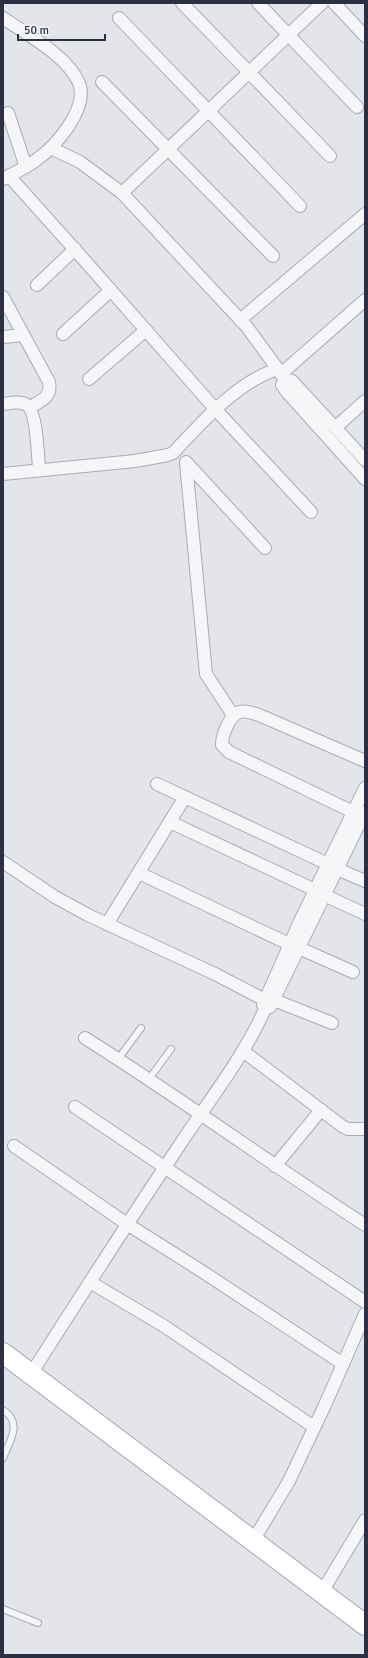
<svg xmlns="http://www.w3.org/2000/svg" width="368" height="1658" font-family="Signika,sans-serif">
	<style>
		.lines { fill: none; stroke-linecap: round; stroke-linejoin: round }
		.lane-casing { stroke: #a8abb5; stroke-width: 8 }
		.street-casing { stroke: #a8abb5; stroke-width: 14 }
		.primary-casing { stroke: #a2a8b7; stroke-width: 22 }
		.lane { stroke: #f6f6f9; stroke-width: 6 }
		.street { stroke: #f6f6f9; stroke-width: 12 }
		.primary { stroke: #fff; stroke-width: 20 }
	</style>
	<rect width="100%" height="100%" fill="#e3e5eb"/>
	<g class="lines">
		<g class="lane-casing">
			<g id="lane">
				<path d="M118,1059L141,1028"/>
				<path d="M149,1079L171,1049"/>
				<path d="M3,1410C23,1423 10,1440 3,1458"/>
				<path d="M3,1609L38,1623"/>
			</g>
		</g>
		<g class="street-casing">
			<g id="street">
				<path d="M182,3L330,156"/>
				<path d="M258,3L357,107"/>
				<path d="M334,3L365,36"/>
				<path d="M3,18C26,34 68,56 79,83C89,109 55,147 35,161C25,168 14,173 3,179"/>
				<path d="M119,18L300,206"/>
				<path d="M102,82L273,256"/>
				<path d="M8,113L26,167"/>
				<path d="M51,148L80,162L122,193L247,327L285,379L292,381L365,460"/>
				<path d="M9,176L86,262L216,410L311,512"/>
				<path d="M122,193L322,3"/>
				<path d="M37,285L75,249"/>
				<path d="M3,297L49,382C52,397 41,401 30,407"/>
				<path d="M240,320L365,214"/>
				<path d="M63,334L111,290"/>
				<path d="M3,337L23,335"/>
				<path d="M281,374L365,300"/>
				<path d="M89,379L146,330"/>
				<path d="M285,379L282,385L287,392L365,479"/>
				<path d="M3,404C10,403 19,401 25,404C37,408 38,457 39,470"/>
				<path d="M336,427L365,401"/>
				<path d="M186,462L265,548"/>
				<path d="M186,463L206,674L233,715"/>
				<path d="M3,474L135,461L168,455L173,453C201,423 238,381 278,369"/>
				<path d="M157,784L328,864"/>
				<path d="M353,812L229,752L222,745C222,737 224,732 227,726C235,709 242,709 259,715L365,761"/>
				<path d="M170,822L315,890"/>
				<path d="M3,862L55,897L88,915L215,974L265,1000"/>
				<path d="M337,869L365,881"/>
				<path d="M139,873L289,944"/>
				<path d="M324,895L365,914"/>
				<path d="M107,924L185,797"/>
				<path d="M299,948L353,972"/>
				<path d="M274,1000L332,1023"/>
				<path d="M264,1006L263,1005L301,919L365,788"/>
				<path d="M85,1038C180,1098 271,1164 365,1225"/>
				<path d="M243,1051L342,1126L348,1129H365"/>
				<path d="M75,1107L365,1302"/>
				<path d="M14,1146L127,1224L200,1270L343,1364"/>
				<path d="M275,1166L321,1110"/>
				<path d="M90,1282L164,1326L314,1427"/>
				<path d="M31,1374C80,1297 130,1219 181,1143C210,1099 243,1058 265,1009L270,1007L365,812"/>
				<path d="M253,1541L289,1481L325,1405L365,1314"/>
				<path d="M322,1592L365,1520"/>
			</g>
		</g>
		<g class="primary-casing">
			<path id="primary" d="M3,1353L365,1625"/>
		</g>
		<use href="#lane" class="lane"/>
		<use href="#street" class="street"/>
		<use href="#primary" class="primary"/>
	</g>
	<rect width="368" height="1658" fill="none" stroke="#2b3143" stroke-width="8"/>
	<path d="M18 34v6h87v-6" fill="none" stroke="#2b3143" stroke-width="2"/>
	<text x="24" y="34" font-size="12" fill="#2b3143" stroke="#f3f4f8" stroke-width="3" paint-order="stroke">50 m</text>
</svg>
